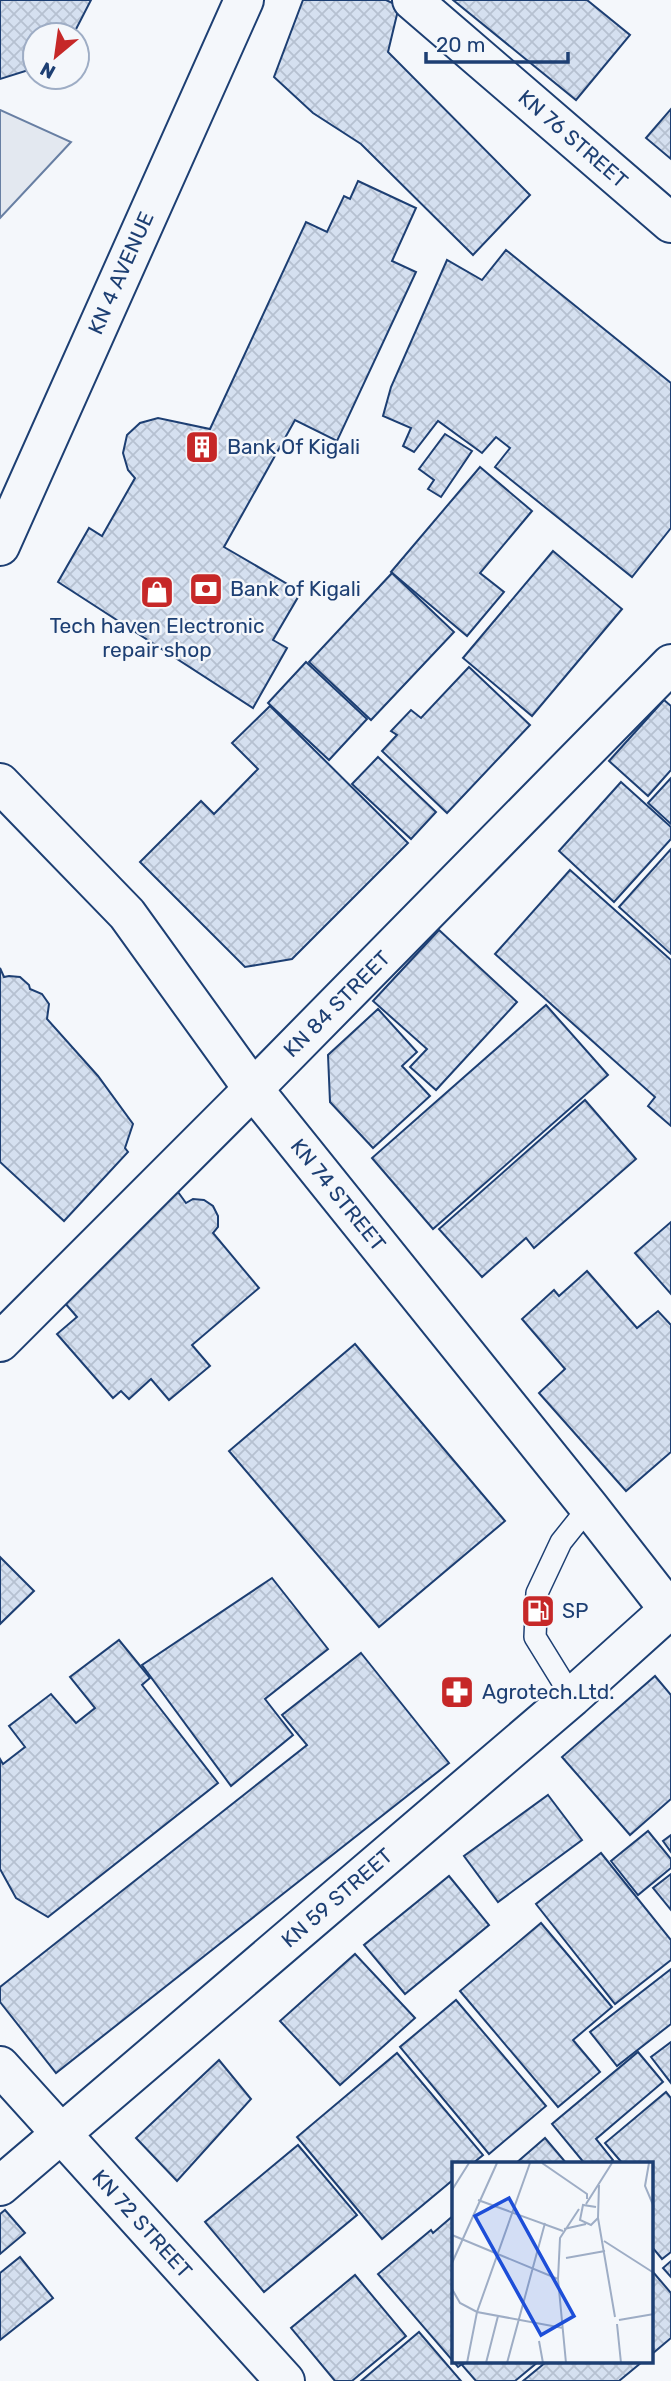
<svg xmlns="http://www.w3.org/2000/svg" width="671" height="2381" font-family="Rubik,sans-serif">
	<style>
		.parking { fill: #e3e8f0; stroke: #687fa3; stroke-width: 2 }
		.building { fill: url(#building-cross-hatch); stroke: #1d3f73; stroke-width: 2 }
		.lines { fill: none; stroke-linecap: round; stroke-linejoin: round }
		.lane-casing { stroke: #1d3f73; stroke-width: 24 }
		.street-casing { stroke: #1d3f73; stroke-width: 42 }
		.lane { stroke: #f4f7fb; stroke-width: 21 }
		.street { stroke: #f4f7fb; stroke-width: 38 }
		.labels { text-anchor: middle; stroke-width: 5; stroke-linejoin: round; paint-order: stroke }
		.street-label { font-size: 21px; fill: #1d3f73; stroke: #f4f7fb }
		.poi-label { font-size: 21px; fill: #1d3f73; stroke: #f4f7fb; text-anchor: start }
		.inset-road { fill: none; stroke: #9eadc5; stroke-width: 2 }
		.view { fill: #1d4ed8; fill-opacity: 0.15; stroke: #1d4ed8; stroke-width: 3.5 }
		.inset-edge { fill: none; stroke: #1d3f73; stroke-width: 3.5 }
	</style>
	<defs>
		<pattern id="building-cross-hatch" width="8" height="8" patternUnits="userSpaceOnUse" patternTransform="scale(1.75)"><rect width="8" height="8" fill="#d5e0f0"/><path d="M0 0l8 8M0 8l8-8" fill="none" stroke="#b6c1d1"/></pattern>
	</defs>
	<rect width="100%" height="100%" fill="#f4f7fb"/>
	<path class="parking" d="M0,110L71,142L0,218Z"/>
	<g class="building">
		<path d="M0,0H91L73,35H35V68L0,79Z"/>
		<path d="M303,0H386L399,6L388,52L530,195L473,255L361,144L313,113L274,77Z"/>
		<path d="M453,0H587L630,35L576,100Z"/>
		<path d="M671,109V159L646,138Z"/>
		<path d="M358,181L416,208L392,261L416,272L337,441L295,420L224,547L301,592L273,640L287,648L253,708L58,582L89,528L102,536L135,478L128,470L123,453L127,435L140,423L158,418L210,429L306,222L327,232L344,196L350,199Z"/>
		<path d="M506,250L671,383V528L632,577L495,467L510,448L496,437L482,453L438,421L414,452L403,446L411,428L383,416L391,387L447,260L482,280Z"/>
		<path d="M445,434L472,451L441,497L428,489L434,480L419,469Z"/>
		<path d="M480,467L532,511L480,573L504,592L467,636L391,572Z"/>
		<path d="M553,551L622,609L532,716L463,658Z"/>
		<path d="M392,573L454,632L371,720L309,662Z"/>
		<path d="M306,662L367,719L329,760L268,703Z"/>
		<path d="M469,667L530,725L447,813L382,751L397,735L391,731L411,710L421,718Z"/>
		<path d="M664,700L671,706V770L648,796L609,761Z"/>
		<path d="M270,706L408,843L292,959L245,967L140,862L201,801L214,814L258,769L232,743Z"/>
		<path d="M378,757L436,812L411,839L352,784Z"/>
		<path d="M671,778V824L648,803Z"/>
		<path d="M621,782L671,827V839L614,902L559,851Z"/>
		<path d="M671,849V954L619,907Z"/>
		<path d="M570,870L671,960V1126L648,1106L655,1097L495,954Z"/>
		<path d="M439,930L517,1002L436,1090L410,1067L427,1049L373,1001Z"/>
		<path d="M0,968L4,977L9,976L20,977L29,985L30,989L42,994L49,1004L47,1019L98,1076L133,1124L125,1148L128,1152L64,1221L0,1162Z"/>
		<path d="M546,1005L608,1075L433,1229L372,1158Z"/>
		<path d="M378,1009L417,1052L402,1066L430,1096L373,1148L330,1102L328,1055Z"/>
		<path d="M585,1100L636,1159L534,1248L526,1238L482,1277L439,1229Z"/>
		<path d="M178,1192L186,1203L193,1199L204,1200L213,1206L218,1216V1227L213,1233L259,1288L192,1345L210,1366L169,1400L151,1379L129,1399L121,1391L113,1398L57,1334L77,1317L58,1295Z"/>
		<path d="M671,1222V1294L635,1253Z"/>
		<path d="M587,1271L637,1328L658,1311L671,1325V1452L626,1491L539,1393L565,1369L522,1319L554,1290L559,1296Z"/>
		<path d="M355,1344L505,1521L379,1627L229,1451Z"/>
		<path d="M0,1557L34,1591L0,1624Z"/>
		<path d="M272,1578L328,1649L265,1699L293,1735L231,1786L142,1665Z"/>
		<path d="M119,1640L150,1678L142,1685L218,1783L48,1917L16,1898L0,1869V1759L3,1764L25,1747L9,1726L51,1694L76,1723L95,1708L70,1677Z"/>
		<path d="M361,1653L449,1763L56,2073L0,2002V1987L307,1745L282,1715Z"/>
		<path d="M655,1676L671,1695V1799L630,1835L562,1757Z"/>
		<path d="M548,1795L582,1840L498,1902L464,1856Z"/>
		<path d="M648,1831L671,1859V1868L638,1895L611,1861Z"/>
		<path d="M671,1835V1852L663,1841Z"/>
		<path d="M601,1853L671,1940V1960L615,2004L536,1904Z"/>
		<path d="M671,1874V1910L653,1888Z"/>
		<path d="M449,1876L489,1925L405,1994L364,1945Z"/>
		<path d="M541,1923L612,2007L573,2040L600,2072L558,2107L460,1991Z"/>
		<path d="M355,1954L415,2018L340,2085L280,2021Z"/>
		<path d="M671,1969V2024L617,2066L590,2032Z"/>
		<path d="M456,2000L546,2106L489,2154L400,2047Z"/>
		<path d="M671,2042V2083L651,2057Z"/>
		<path d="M638,2052L663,2082L596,2139L613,2160L608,2164H585L552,2124Z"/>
		<path d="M397,2053L483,2155L472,2164H454V2179L382,2239L297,2137Z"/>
		<path d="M219,2060L251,2099L177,2181L136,2138Z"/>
		<path d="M666,2092L671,2098V2252L662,2259L652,2247V2164H623L605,2143Z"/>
		<path d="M545,2138L567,2164H515Z"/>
		<path d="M298,2145L357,2215L264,2292L205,2222Z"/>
		<path d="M5,2210L25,2233L0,2254V2214Z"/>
		<path d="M454,2215V2362H465L458,2367L378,2274L431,2230L433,2233Z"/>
		<path d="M20,2257L53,2298L0,2340V2273Z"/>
		<path d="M671,2261V2277L663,2268Z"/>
		<path d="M653,2272L671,2293V2338L652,2354Z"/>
		<path d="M355,2275L406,2336L352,2381H335L291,2328Z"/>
		<path d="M419,2332L461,2381H361Z"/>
		<path d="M466,2362H538L515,2381H476L462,2365Z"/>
		<path d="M546,2362H642L619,2381H523Z"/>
	</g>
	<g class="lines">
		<g class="lane-casing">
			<path id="lane" d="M572,1697L535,1637L537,1593L561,1542L589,1507"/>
		</g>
		<g class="street-casing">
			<g id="street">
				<path d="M412,0L671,223"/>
				<path d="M0,546L244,0"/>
				<path d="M0,783L127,914L253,1089L589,1507L671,1612"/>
				<path d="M0,1342L253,1089L671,664"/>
				<path d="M0,2066L285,2381"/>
				<path d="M0,2186L572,1697L671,1608"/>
			</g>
		</g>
		<use href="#lane" class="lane"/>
		<use href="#street" class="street"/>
	</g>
	<defs>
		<g id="building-square" transform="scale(1.75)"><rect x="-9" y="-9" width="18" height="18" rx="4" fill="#c62828" stroke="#f4f7fb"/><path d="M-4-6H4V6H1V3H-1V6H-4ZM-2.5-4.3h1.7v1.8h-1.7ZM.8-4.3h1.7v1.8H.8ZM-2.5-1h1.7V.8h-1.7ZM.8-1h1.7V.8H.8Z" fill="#fff"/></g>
		<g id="bank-square" transform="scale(1.75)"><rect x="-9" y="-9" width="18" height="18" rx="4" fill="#c62828" stroke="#f4f7fb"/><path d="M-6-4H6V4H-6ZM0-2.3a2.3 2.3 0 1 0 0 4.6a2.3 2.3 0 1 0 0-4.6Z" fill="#fff"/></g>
		<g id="shop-square" transform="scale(1.75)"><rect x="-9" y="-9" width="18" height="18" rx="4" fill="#c62828" stroke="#f4f7fb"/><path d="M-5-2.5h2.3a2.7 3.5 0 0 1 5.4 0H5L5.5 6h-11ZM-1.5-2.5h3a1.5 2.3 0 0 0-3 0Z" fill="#fff"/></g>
		<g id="fuel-square" transform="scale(1.75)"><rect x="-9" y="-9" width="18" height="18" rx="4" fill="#c62828" stroke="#f4f7fb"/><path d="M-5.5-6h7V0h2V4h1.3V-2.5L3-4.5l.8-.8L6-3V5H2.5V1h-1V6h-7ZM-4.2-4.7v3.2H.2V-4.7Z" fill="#fff"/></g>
		<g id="pharmacy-square" transform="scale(1.75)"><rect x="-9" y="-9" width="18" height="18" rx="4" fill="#c62828" stroke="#f4f7fb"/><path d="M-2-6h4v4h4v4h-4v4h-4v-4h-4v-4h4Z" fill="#fff"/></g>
	</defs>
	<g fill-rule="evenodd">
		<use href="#building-square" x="202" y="447"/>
		<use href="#bank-square" x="206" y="589"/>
		<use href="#shop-square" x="157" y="592"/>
		<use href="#fuel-square" x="538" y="1611"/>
		<use href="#pharmacy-square" x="457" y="1692"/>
	</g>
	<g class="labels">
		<g class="street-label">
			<text transform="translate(573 139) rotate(41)" y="7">KN 76 STREET</text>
			<text transform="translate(121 273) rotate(-66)" y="7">KN 4 AVENUE</text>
			<text transform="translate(337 1004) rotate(-45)" y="7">KN 84 STREET</text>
			<text transform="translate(338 1195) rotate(51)" y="7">KN 74 STREET</text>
			<text transform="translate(337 1898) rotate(-41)" y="7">KN 59 STREET</text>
			<text transform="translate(142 2224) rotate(48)" y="7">KN 72 STREET</text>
		</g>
		<g class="poi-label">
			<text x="227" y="454">Bank Of Kigali</text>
			<text x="230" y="596">Bank of Kigali</text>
			<text x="157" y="633" text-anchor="middle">Tech haven Electronic<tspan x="157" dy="24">repair shop</tspan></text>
			<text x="562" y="1618">SP</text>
			<text x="482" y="1699">Agrotech.Ltd.</text>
		</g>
	</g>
	<g transform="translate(452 2162)">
		<rect width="201" height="201" fill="#f4f7fb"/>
		<path class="inset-road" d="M90,1L135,32V37M197,1L193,24L202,45M0,28L17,1M26,38L111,69M134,42L160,1M144,45L131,43L128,58L139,63L146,56L147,23M146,56L163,155M112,67L134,62M0,73L106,117M152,79L202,111M114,96L153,89M0,101L45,1M0,127L8,141L25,150L111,166M167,158L202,152M165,162L169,201M87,179L91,201M15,201L25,150L78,1M34,201L46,154M55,201L93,61M114,201L106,117L108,76L127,47"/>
		<path class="view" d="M57,36L122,154L89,173L23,54Z"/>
		<rect width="201" height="201" class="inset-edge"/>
	</g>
	<g transform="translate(56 56) rotate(209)"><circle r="33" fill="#f4f7fb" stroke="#9eadc5" stroke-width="2"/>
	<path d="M0-5L12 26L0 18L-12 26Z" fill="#c62828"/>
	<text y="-10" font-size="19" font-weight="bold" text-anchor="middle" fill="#1d3f73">N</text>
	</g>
	<path d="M426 52v10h142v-10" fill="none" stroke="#1d3f73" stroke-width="3.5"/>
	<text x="436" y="52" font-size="21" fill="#1d3f73" stroke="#f4f7fb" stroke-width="5" paint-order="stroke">20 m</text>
</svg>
